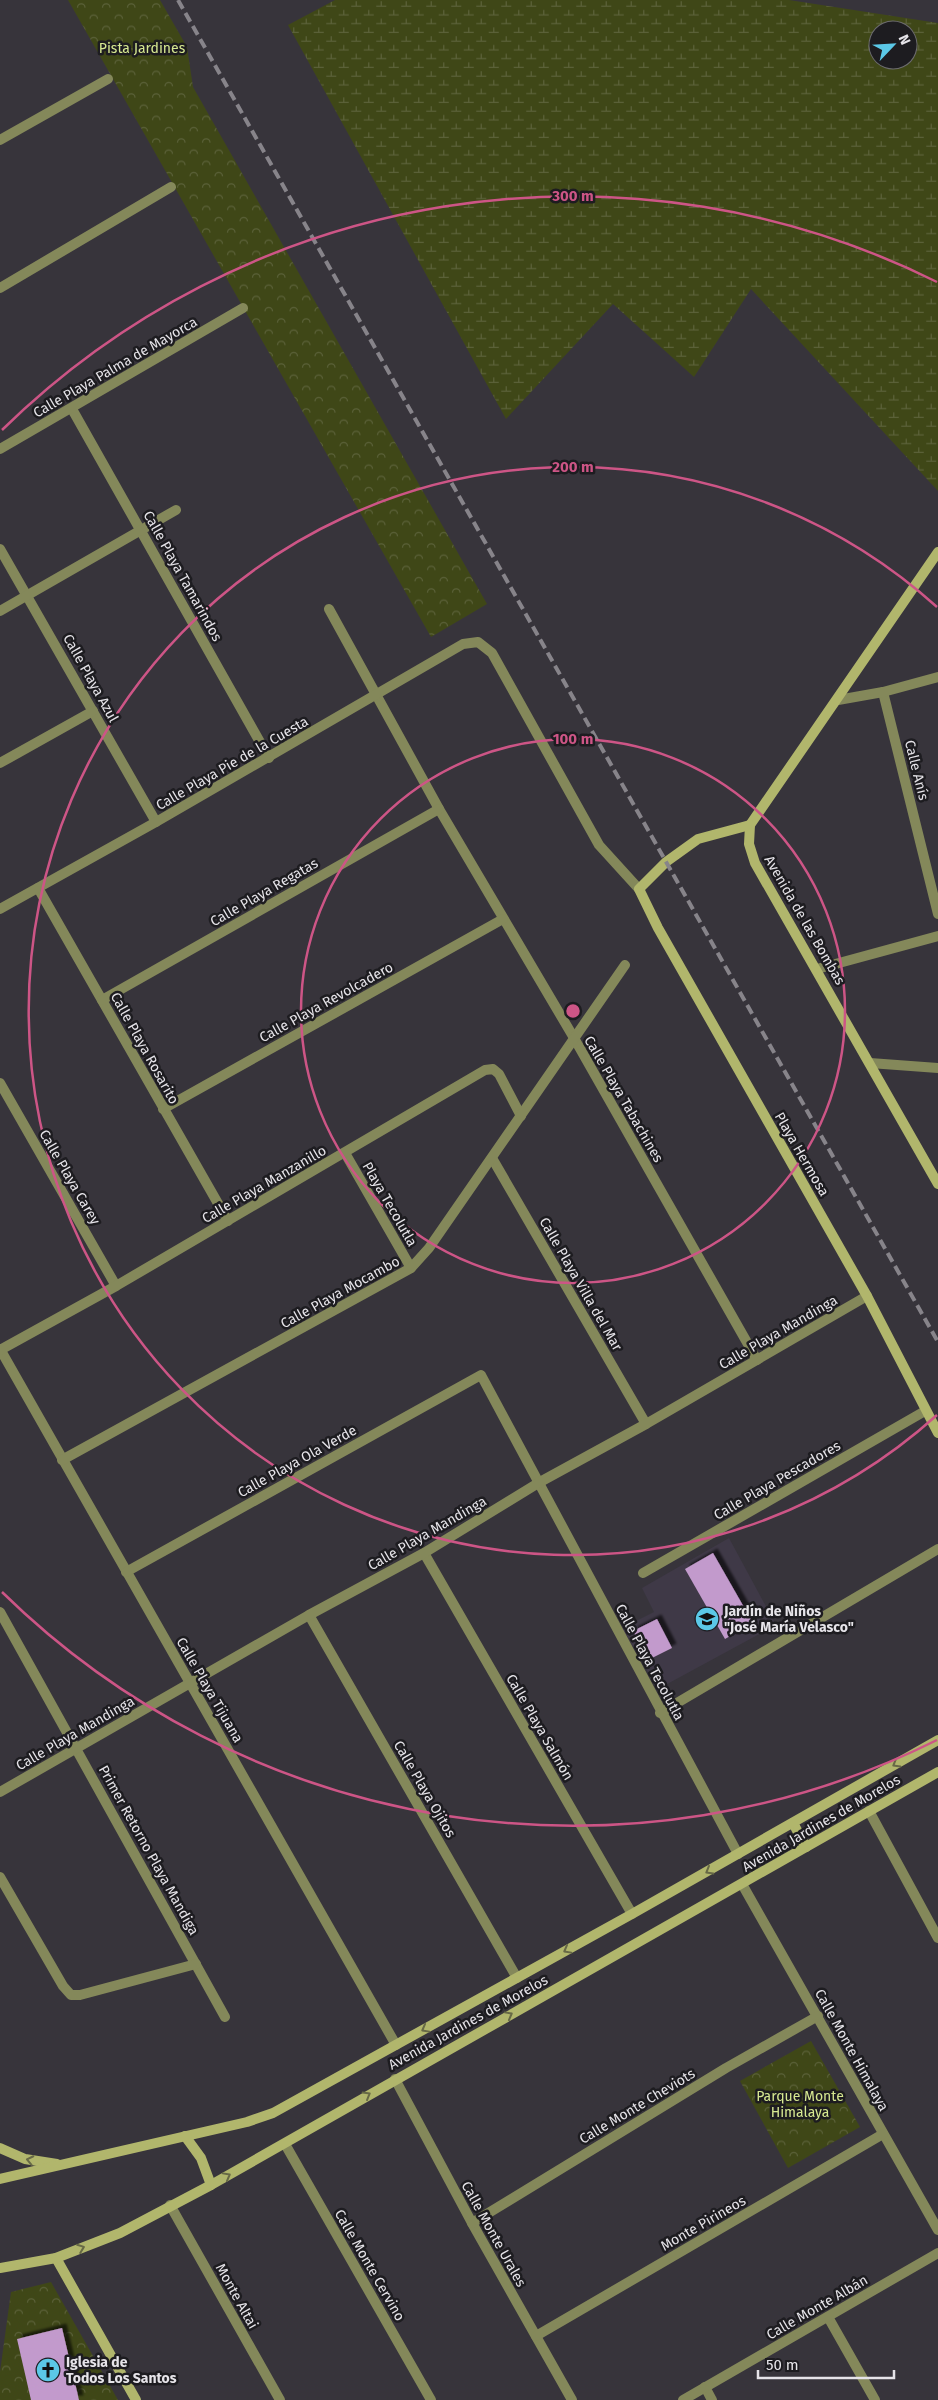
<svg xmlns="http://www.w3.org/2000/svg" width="938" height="2400" font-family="'Fira Sans',sans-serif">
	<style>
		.built { fill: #3f3947 }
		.wetland { fill: url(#wetland-marsh); fill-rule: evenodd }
		.park { fill: url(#park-crowns) }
		.building { fill: #c29acc; filter: url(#shadow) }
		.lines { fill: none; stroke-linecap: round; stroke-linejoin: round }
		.street { stroke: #84885a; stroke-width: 10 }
		.secondary { stroke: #b1b66c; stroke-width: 10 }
		.rail { stroke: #87848a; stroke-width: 4; stroke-dasharray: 10 5; stroke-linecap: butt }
		.oneway { stroke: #676946 }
		.ring { fill: none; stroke: #cd5586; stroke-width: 2.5 }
		.labels { text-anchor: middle; stroke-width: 5; stroke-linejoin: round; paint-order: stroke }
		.park-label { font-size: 14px; fill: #d7e991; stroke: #1d1c20 }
		.street-label { font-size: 14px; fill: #e6e4e9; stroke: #1d1c20 }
		.poi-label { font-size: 14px; font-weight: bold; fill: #e6e4e9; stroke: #1d1c20; text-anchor: start }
		.centre { fill: #cd5586; stroke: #1d1c20; stroke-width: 2.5 }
		.ring-label { font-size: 15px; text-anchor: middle; font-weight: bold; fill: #cd5586; stroke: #1d1c20; stroke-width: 5; stroke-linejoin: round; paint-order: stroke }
	</style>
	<defs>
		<pattern id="wetland-marsh" width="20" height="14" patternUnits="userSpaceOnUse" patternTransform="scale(1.25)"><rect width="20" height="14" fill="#3f4717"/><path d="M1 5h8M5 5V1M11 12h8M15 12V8" fill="none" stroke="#5b6139"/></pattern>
		<pattern id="park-crowns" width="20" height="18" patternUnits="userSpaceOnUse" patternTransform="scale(1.25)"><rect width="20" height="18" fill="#3f4717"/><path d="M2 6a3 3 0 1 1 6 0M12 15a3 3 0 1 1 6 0" fill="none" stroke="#5b6139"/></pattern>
		<filter id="shadow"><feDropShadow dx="4.5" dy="-4.5" stdDeviation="1" flood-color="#0009"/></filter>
	</defs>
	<rect width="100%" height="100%" fill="#37343b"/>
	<path class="built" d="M729,1538L776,1625L658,1689L622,1628L654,1612L642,1588Z"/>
	<path class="wetland" d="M335,0H789L938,23V491L751,289L694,377L613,304L506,419L288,25ZM878,30H908V60H878Z"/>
	<g class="park">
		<path d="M68,0H160L187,47L193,87L487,604L431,637Z"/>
		<path d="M811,2041L860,2127L788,2168L740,2081Z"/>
		<path d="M51,2282L118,2400H0V2372L11,2292Z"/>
	</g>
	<g class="building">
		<path d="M713,1553L753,1623L725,1639L685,1569Z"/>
		<path d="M657,1619L672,1648L648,1660L633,1631Z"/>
		<path d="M62,2328L79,2400H31L17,2339Z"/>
	</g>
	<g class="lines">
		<g class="street">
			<path d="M0,140L108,79"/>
			<path d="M0,288L171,187"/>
			<path d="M72,409L269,758"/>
			<path d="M0,449L243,308"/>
			<path d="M0,549L156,822"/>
			<path d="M329,609L439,809L574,1038L757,1360"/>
			<path d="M0,611L176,510"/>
			<path d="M883,692L938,914"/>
			<path d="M838,700L883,692L938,677"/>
			<path d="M0,763L93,711"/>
			<path d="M38,888L228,1221"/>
			<path d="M0,909L156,822L463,644L478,642L492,653L599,845L639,889"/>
			<path d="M817,969L938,936"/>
			<path d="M102,1000L439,809"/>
			<path d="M870,1063L938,1068"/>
			<path d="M0,1083L116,1286"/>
			<path d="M163,1109L503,919"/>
			<path d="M345,1153L411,1268"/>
			<path d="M492,1158L646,1424"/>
			<path d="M0,1349L396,2045"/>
			<path d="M0,1350L116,1286L485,1070L493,1069L499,1074L521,1116"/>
			<path d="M62,1460L411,1268L429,1248L625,965"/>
			<path d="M424,1553L632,1914"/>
			<path d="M126,1572L481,1375L738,1854"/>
			<path d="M643,1573L925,1411"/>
			<path d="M0,1612L225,2017"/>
			<path d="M309,1615L517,1978"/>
			<path d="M660,1713L938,1549"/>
			<path d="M0,1792L309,1615L424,1553L540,1482L646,1424L867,1296"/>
			<path d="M869,1811L938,1938"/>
			<path d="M0,1877L63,1986L71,1995H80L196,1964"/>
			<path d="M742,1884L938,2230"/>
			<path d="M395,2079L472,2223L572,2400"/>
			<path d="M285,2144L431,2400"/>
			<path d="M170,2205L280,2400"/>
			<path d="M472,2223L726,2068L818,2016"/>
			<path d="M828,2317L875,2400"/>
			<path d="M536,2336L883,2134"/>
			<path d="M705,2387L712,2400"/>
			<path d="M683,2400L938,2253"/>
		</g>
		<g class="secondary">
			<path d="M938,552L750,825L749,844L755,863L938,1184"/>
			<path d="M750,825L698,839L666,862L639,889L658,928L867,1296L938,1433"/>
			<path d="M793,1823L806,1847"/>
			<path d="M185,2136L201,2158L211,2185"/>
			<path d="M0,2148L25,2159L57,2164"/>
			<path d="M0,2179L247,2122L273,2113L632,1914L938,1740"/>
			<path d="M56,2258L136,2400"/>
			<path d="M0,2268L56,2258L120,2233L211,2185L938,1772"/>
		</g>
		<path class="rail" d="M178,0L938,1342"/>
	</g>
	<defs><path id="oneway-chevron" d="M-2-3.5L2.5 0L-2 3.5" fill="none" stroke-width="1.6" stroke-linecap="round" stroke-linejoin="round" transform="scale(1.25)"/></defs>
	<g class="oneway">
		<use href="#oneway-chevron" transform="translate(896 1764) rotate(150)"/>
		<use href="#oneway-chevron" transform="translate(709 1871) rotate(150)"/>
		<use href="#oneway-chevron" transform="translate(567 1950) rotate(151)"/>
		<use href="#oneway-chevron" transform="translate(509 2015) rotate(-29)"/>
		<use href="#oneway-chevron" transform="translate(425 2029) rotate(151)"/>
		<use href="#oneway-chevron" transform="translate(367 2095) rotate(-30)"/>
		<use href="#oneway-chevron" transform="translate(30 2160) rotate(-168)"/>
		<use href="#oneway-chevron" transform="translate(227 2176) rotate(-29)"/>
		<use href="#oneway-chevron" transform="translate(81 2248) rotate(-21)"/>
	</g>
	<g class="ring">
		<circle cx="573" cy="1011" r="272"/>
		<path d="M937 1415A544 544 0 1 1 937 607"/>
		<path d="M937 1740A815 815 0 0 1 2 1592M2 430A815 815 0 0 1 937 282"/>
	</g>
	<defs>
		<g id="school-disc" transform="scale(1.25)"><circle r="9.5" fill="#5bc8e7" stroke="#1d1c20"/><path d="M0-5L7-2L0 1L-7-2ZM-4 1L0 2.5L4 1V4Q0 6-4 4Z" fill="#111"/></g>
		<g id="church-disc" transform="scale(1.25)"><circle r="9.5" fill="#5bc8e7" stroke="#1d1c20"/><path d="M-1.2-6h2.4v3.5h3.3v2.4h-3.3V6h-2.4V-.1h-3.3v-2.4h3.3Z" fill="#111"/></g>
	</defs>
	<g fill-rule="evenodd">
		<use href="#school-disc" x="707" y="1619"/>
		<use href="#church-disc" x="48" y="2370"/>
	</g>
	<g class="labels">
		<g class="park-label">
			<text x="142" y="53">Pista Jardines</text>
			<text x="800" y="2101">Parque Monte<tspan x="800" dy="16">Himalaya</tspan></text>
		</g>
		<g class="street-label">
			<text transform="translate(115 367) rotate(-30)" y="5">Calle Playa Palma de Mayorca</text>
			<text transform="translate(183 576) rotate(61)" y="5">Calle Playa Tamarindos</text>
			<text transform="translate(91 678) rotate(61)" y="5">Calle Playa Azul</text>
			<text transform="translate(232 763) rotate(-30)" y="5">Calle Playa Pie de la Cuesta</text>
			<text transform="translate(917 770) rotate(76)" y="5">Calle Anís</text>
			<text transform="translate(264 892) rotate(-30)" y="5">Calle Playa Regatas</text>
			<text transform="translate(805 920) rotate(60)" y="5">Avenida de las Bombas</text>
			<text transform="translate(326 1002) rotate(-29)" y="5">Calle Playa Revolcadero</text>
			<text transform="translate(145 1048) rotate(61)" y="5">Calle Playa Rosarito</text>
			<text transform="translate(624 1099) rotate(60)" y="5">Calle Playa Tabachines</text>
			<text transform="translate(802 1154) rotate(60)" y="5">Playa Hermosa</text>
			<text transform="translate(70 1177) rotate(60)" y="5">Calle Playa Carey</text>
			<text transform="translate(264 1184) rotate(-30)" y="5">Calle Playa Manzanillo</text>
			<text transform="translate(390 1204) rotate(60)" y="5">Playa Tecolutla</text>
			<text transform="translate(581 1284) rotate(60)" y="5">Calle Playa Villa del Mar</text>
			<text transform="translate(340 1292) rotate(-29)" y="5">Calle Playa Mocambo</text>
			<text transform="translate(778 1332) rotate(-30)" y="5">Calle Playa Mandinga</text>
			<text transform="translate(297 1461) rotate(-29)" y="5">Calle Playa Ola Verde</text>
			<text transform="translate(777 1480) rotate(-30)" y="5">Calle Playa Pescadores</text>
			<text transform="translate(427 1533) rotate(-30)" y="5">Calle Playa Mandinga</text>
			<text transform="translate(650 1662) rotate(62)" y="5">Calle Playa Tecolutla</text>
			<text transform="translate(210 1690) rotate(60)" y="5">Calle Playa Tijuana</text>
			<text transform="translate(540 1727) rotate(60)" y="5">Calle Playa Salmón</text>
			<text transform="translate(75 1733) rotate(-30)" y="5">Calle Playa Mandinga</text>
			<text transform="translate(425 1789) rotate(60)" y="5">Calle Playa Ojitos</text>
			<text transform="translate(821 1823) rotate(-30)" y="5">Avenida Jardines de Morelos</text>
			<text transform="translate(149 1850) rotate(61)" y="5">Primer Retorno Playa Mandiga</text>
			<text transform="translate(468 2022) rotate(-29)" y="5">Avenida Jardines de Morelos</text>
			<text transform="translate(852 2050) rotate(61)" y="5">Calle Monte Himalaya</text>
			<text transform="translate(637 2106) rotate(-31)" y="5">Calle Monte Cheviots</text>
			<text transform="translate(703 2223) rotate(-30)" y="5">Monte Pirineos</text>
			<text transform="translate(494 2234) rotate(61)" y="5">Calle Monte Urales</text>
			<text transform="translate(370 2265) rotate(60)" y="5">Calle Monte Cervino</text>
			<text transform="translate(237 2296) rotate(61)" y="5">Monte Altai</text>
			<text transform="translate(817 2307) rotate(-30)" y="5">Calle Monte Albán</text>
		</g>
		<g class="poi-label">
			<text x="724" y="1616">Jardín de Niños<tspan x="724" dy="16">"José María Velasco"</tspan></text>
			<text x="66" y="2367">Iglesia de<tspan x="66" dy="16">Todos Los Santos</tspan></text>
		</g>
	</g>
	<circle cx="573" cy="1011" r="8" class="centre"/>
	<g class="ring-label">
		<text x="573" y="201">300 m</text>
		<text x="573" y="472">200 m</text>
		<text x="573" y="744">100 m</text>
	</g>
	<g transform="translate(893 45) rotate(65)"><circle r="24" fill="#1d1c20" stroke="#6d6c70"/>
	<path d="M0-4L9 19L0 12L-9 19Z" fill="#5bc8e7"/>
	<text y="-8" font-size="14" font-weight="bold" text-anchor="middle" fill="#e6e4e9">N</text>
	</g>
	<path d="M758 2370v8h136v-8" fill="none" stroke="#e6e4e9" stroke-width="2.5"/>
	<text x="766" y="2370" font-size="15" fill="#e6e4e9" stroke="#1d1c20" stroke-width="4" paint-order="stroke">50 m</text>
</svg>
